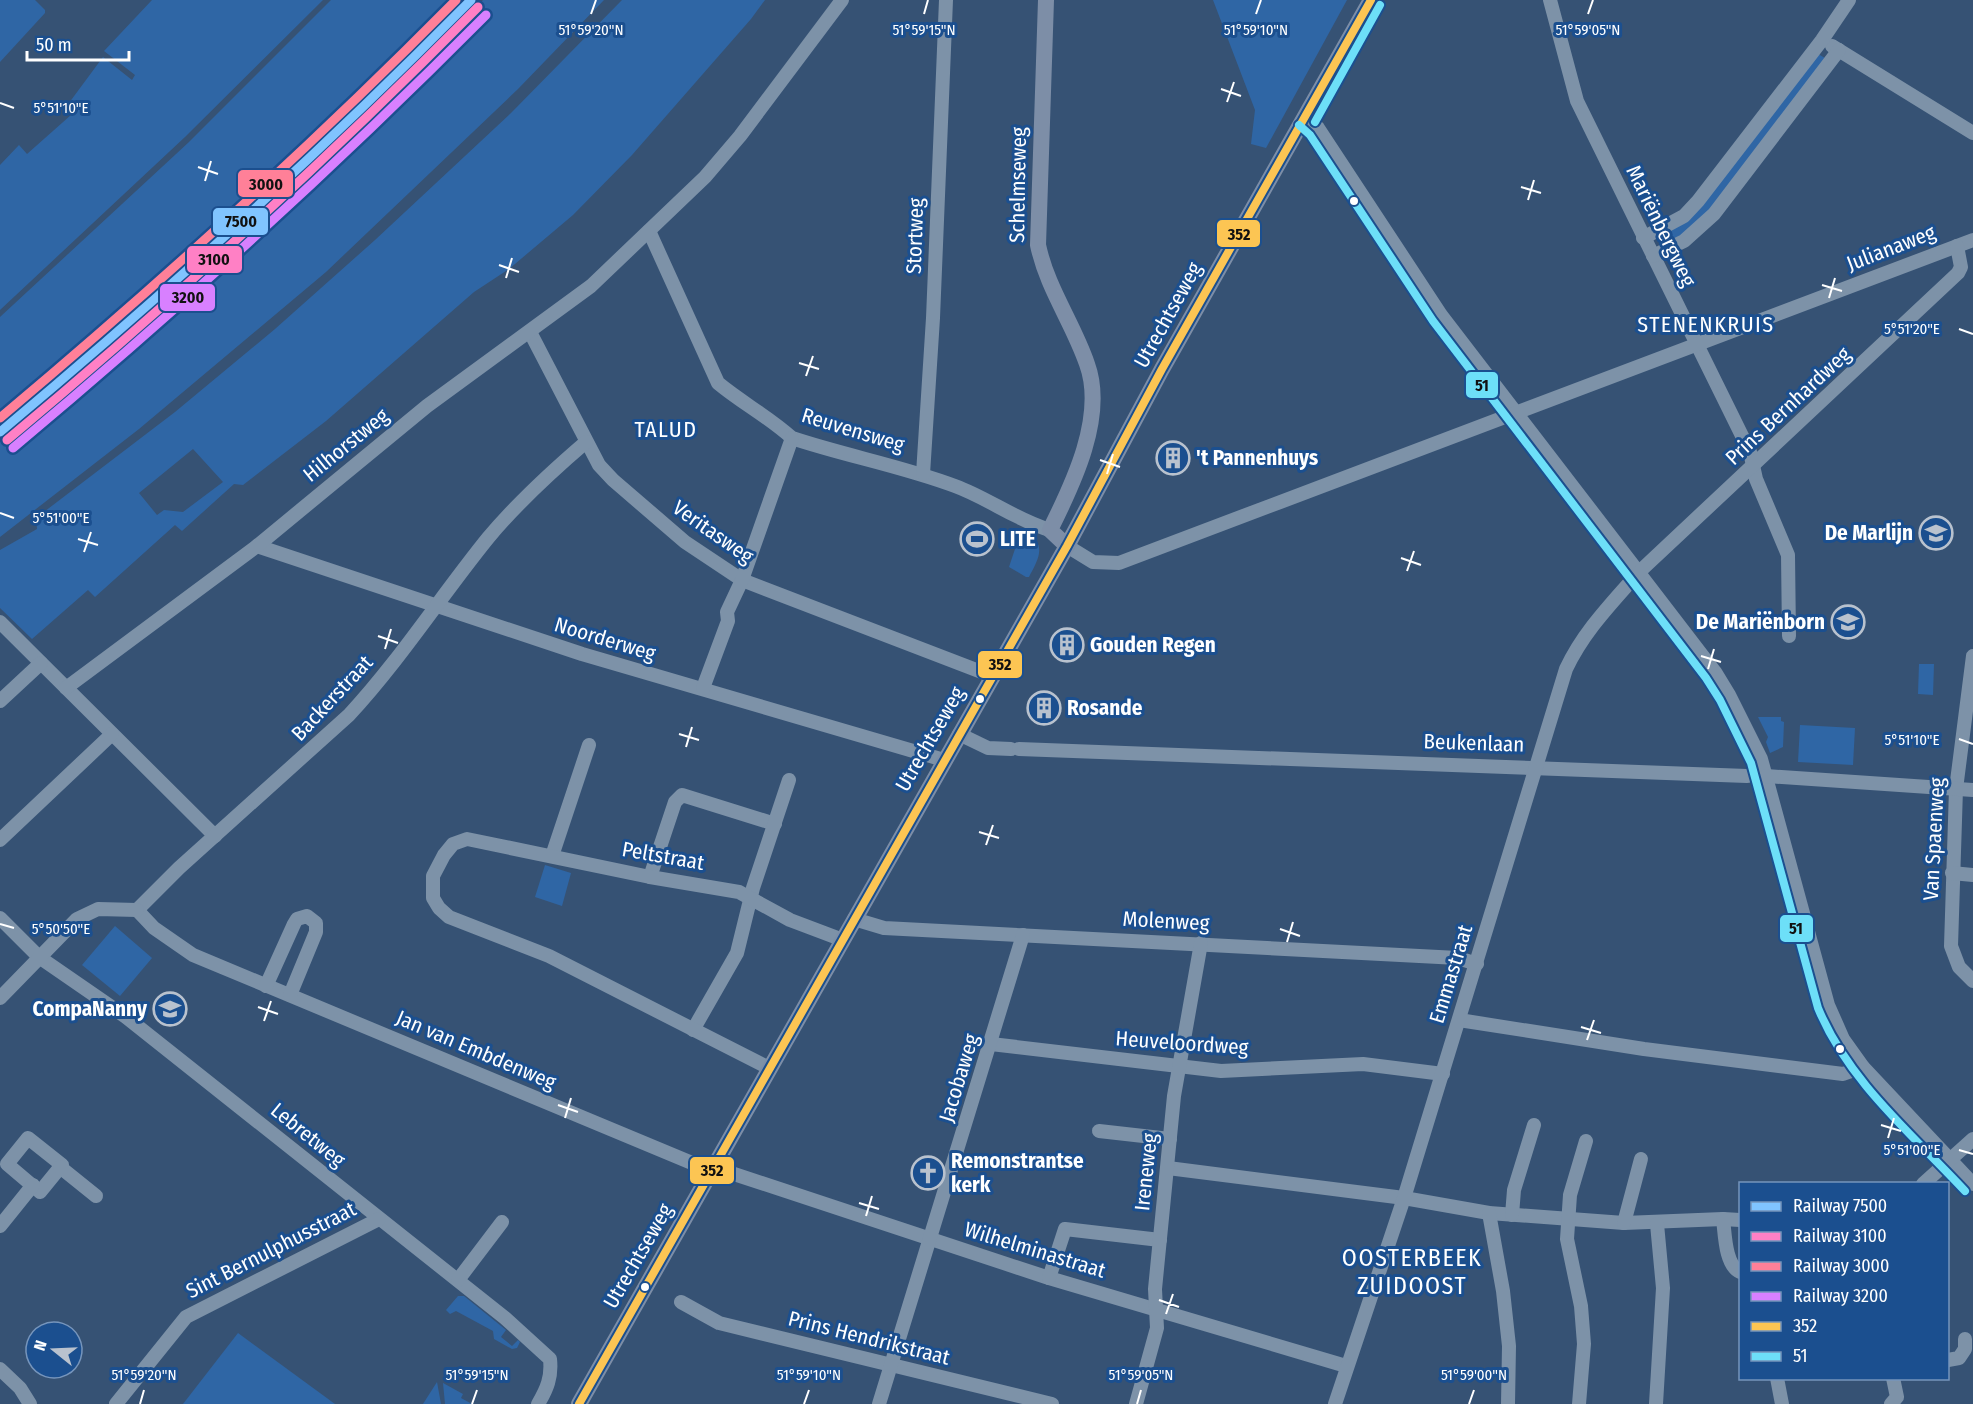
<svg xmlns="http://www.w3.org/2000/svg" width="1973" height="1404" font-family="'Fira Sans Condensed',sans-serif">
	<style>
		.green { fill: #2f66a5; fill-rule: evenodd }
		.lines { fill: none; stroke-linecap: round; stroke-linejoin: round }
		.minor { stroke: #7d92a8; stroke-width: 14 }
		.major { stroke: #7d8ea7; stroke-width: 16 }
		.bus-1-casing { stroke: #1b4f8f; stroke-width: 12 }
		.bus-2-casing { stroke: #1b4f8f; stroke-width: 12 }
		.bus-1 { stroke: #fcc553; stroke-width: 8 }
		.bus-2 { stroke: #6ddff8; stroke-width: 8 }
		.rail-1-casing { stroke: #1b4f8f; stroke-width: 14 }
		.rail-2-casing { stroke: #1b4f8f; stroke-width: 14 }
		.rail-3-casing { stroke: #1b4f8f; stroke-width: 14 }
		.rail-4-casing { stroke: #1b4f8f; stroke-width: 14 }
		.rail-1 { stroke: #80c4ff; stroke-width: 9 }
		.rail-2 { stroke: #ff80c5; stroke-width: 9 }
		.rail-3 { stroke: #ff8098; stroke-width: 9 }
		.rail-4 { stroke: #d880ff; stroke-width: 9 }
		.ticks { fill: none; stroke: #fff; stroke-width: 2 }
		.bus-dot { fill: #fff; stroke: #1b4f8f; stroke-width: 2 }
		.labels { text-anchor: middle; stroke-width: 6; stroke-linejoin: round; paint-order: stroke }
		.street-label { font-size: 21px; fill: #fff; stroke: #1b4f8f }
		.poi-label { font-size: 21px; font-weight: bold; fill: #fff; stroke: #1b4f8f; text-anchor: start }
		.neighbourhood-label { font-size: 22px; letter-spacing: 1.5px; fill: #fff; stroke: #1b4f8f }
		.quarter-label { font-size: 24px; letter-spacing: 1.5px; fill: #fff; stroke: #1b4f8f }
		.ticks-label { font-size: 15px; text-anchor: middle; fill: #fff; stroke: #1b4f8f; stroke-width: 6; stroke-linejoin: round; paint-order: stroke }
		.line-badge { stroke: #1b4f8f; stroke-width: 2 }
		.pale-badge-label { font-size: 16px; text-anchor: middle; font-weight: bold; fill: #111 }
	</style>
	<rect width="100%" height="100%" fill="#365274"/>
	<g class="green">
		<path d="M0,0H35L45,10V13L0,62Z"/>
		<path d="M152,0H323L185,137L0,310V165L19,145L27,154L71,115L66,107L103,57L132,80L135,75L104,51Z"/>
		<path d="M331,0H448L290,158L136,296L0,411V317L189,142Z"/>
		<path d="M483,0H604L518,89L326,272L139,429L0,537V442C169,302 331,156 483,0Z"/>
		<path d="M622,0H765L751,19L632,155L573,215L509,269L474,292L326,421L243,485L234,484L182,531L175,525L95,597L88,590L32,639L0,608V550L37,529L36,518L175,412L275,329L375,240L511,113ZM193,449L223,482L183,512L164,510L157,515L139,493Z"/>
		<path d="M1213,0H1347L1266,148L1251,144L1255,110Z"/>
		<path d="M1818,54L1825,58L1706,216L1686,234L1667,241L1666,233L1690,217Z"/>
		<path d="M1026,533C1048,544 1038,560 1029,577H1026L1009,567L1018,540Z"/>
		<path d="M1919,664H1934L1933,695L1918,694Z"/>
		<path d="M1758,717H1781V721L1784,722L1783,747L1770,753L1766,742L1768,737Z"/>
		<path d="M1800,725L1855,728L1853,765L1798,762Z"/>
		<path d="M545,865L571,873L562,906L535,897Z"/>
		<path d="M115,926L152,958L120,996L82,965Z"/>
		<path d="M458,1296H464L506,1330L501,1337L512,1346L518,1340L520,1342L517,1348L512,1349L494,1339L493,1331L456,1311L450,1314L446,1310Z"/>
		<path d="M238,1333L335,1404H183Z"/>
		<path d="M437,1382L441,1404H423Z"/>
		<path d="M443,1383L463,1394L461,1398L472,1404H445Z"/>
	</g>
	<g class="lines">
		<g class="minor">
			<path d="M1550,0L1577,101L1750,452L1756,479L1788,555L1789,636"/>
			<path d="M1832,46L1973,133"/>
			<path d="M1306,117L1318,128L1441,315L1715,672L1729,695L1761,759L1828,1005L1843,1039L1863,1067L1973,1184"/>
			<path d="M649,231L718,383C742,403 769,417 792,438C846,456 902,466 955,486C988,498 1016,520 1050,530"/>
			<path d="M1643,238L1684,216L1698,201L1822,40L1849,0"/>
			<path d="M1653,256L1684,241L1714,214L1839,50"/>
			<path d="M530,332L599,465L613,480L685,542L742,580L992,676"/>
			<path d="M923,474L933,318L946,0"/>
			<path d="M257,546L582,654L944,760"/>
			<path d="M1067,546L1093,562L1119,563L1973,240"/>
			<path d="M0,622L215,836"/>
			<path d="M1973,656L1956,789L1951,946L1959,967L1973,981"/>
			<path d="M66,688L257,546L427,406L591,286L705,177L740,136L842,0"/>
			<path d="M703,688L728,621L727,612L742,580L792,438"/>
			<path d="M0,701L41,663"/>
			<path d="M959,734L988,748L1011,749"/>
			<path d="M1019,749L1747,776"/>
			<path d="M1766,776L1973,790"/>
			<path d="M0,840L112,734"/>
			<path d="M552,856L589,745"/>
			<path d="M1952,873L1973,875"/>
			<path d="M650,877L675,802L682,795L775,824"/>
			<path d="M137,910L154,928L193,955L704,1168L728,1172L1049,1278L1346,1366"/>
			<path d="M137,910L179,868L349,715C400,660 441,596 488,538C518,502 551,472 586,442"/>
			<path d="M0,918L39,957L126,1017L505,1318L550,1359C552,1377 547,1389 538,1404"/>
			<path d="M854,919L884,928L1458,958L1477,964"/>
			<path d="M266,986L294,924L297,919L307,916L316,923V932L290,995"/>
			<path d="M0,998L77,919L98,909L137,910"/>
			<path d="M1459,1020L1644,1049L1843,1074L1863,1067"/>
			<path d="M693,1030L737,953L753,888L789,780"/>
			<path d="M991,1044L1221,1071L1363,1064L1443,1074"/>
			<path d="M769,1068L549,956L449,917L439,908L433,898V876L444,855L453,844L467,839L650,877L739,892L790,920L843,940"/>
			<path d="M1099,1131L1170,1139"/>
			<path d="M28,1138L62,1165L40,1192L7,1164Z"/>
			<path d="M60,1167L96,1196"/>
			<path d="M1168,1168L1404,1198L1489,1213L1624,1223L1723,1219"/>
			<path d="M1923,1184L1973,1139"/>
			<path d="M1489,1213L1503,1291L1509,1346L1508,1404"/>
			<path d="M1512,1215L1514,1190L1534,1125"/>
			<path d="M1740,1220L1723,1219C1725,1234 1725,1265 1740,1272"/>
			<path d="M1624,1223L1641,1159"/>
			<path d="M0,1226L33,1185"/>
			<path d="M1049,1278L1065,1229L1160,1240"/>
			<path d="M458,1280L502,1222"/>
			<path d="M681,1302L719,1323L1052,1404"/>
			<path d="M1948,1360L1959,1358L1965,1349V1339"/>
			<path d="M0,1369L20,1388L30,1404"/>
			<path d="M1777,1378L1782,1404"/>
			<path d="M116,1404L186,1317L379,1219"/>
			<path d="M879,1404L1023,935"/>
			<path d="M1136,1404L1157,1328L1155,1289L1174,1096L1201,943"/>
			<path d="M1335,1404L1404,1198L1566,669C1584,631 1611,604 1638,573L1958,273L1961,267L1957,246"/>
			<path d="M1579,1404L1584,1344L1581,1306L1567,1239L1570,1195L1586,1141"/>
			<path d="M1656,1404L1663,1288L1657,1224"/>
			<path d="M1891,1404L1897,1397L1893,1378"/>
		</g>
		<g class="major">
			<path d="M1046,0L1038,245C1047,288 1073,323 1087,364C1106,416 1073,484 1050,530L1067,546"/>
			<path d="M579,1404L1067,546L1162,369L1371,0"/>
		</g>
		<g class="bus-1-casing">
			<path id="bus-1" d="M579,1404L1067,546L1162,369L1371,0"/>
		</g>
		<g class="bus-2-casing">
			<g id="bus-2">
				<path d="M1315,122L1380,5"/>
				<path d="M1299,125L1310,135L1433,321L1706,678L1720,700L1751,763L1818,1008C1848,1081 1912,1134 1965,1191"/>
			</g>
		</g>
		<use href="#bus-1" class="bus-1"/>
		<use href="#bus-2" class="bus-2"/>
		<g class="rail-1-casing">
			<path id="rail-1" d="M0,432C164,295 321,152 471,0"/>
		</g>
		<g class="rail-2-casing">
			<path id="rail-2" d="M7,440C171,303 328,159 478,7"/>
		</g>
		<g class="rail-3-casing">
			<path id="rail-3" d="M0,418C158,285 311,147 456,0"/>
		</g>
		<g class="rail-4-casing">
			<path id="rail-4" d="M13,448C178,310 335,167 486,15"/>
		</g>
		<use href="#rail-1" class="rail-1"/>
		<use href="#rail-2" class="rail-2"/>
		<use href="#rail-3" class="rail-3"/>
		<use href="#rail-4" class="rail-4"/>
	</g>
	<path class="ticks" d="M591,14L596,0M924,14L928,0M1256,14L1261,0M1588,14L1593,0M1221,89L1241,96M1227,102L1234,82M0,103L14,108M198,167L218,174M205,181L211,161M1521,187L1541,193M1528,200L1534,180M499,265L519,272M506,278L512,258M1822,285L1842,291M1829,298L1835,278M1959,329L1973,334M799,363L819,369M806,376L813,356M1100,460L1120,467M1107,474L1113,454M0,513L14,518M78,539L98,545M84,552L91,532M1401,558L1421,565M1407,571L1414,551M378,636L398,643M385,649L391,629M1701,656L1721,662M1708,669L1714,649M679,734L699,740M1959,739L1973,744M686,747L692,727M979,832L999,838M986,845L993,825M0,924L14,928M1280,929L1300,936M1287,942L1293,922M258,1007L278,1014M264,1021L271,1001M1581,1027L1601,1033M1587,1040L1594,1020M558,1105L578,1112M565,1118L571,1098M1881,1125L1901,1131M1888,1138L1894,1118M1959,1150L1973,1154M859,1203L879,1209M866,1216L872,1196M1159,1300L1179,1307M1166,1314L1173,1294M140,1404L144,1390M472,1404L477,1390M804,1404L809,1390M1137,1404L1141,1390M1469,1404L1474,1390"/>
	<defs>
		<g id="building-ring" transform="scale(1.725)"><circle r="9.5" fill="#1b4f8f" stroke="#b9c2ce" stroke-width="1.5"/><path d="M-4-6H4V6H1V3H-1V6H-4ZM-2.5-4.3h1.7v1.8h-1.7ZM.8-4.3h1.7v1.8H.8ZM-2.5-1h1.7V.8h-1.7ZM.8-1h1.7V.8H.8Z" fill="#b9c2ce"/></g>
		<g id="school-ring" transform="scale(1.725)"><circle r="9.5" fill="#1b4f8f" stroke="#b9c2ce" stroke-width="1.5"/><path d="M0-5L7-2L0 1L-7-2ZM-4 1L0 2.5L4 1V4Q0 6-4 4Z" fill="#b9c2ce"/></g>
		<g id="stadium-ring" transform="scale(1.725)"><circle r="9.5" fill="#1b4f8f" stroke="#b9c2ce" stroke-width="1.5"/><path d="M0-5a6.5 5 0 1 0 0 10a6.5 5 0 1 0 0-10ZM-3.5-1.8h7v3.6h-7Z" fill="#b9c2ce"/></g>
		<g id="church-ring" transform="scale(1.725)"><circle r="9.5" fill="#1b4f8f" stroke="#b9c2ce" stroke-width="1.5"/><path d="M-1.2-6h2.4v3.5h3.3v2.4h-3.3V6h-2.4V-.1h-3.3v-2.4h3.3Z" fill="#b9c2ce"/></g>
	</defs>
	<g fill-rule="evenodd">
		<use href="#building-ring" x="1173" y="458"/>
		<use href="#school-ring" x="1936" y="533"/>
		<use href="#stadium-ring" x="977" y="539"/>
		<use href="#school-ring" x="1848" y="622"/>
		<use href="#building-ring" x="1067" y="645"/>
		<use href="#building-ring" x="1044" y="708"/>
		<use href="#school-ring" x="170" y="1009"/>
		<use href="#church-ring" x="928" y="1173"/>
	</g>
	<g class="bus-dot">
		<circle cx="1354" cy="201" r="5"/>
		<circle cx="980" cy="699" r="5"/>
		<circle cx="1840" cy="1049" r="5"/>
		<circle cx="645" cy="1287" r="5"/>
	</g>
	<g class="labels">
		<g class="street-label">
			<text transform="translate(1018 185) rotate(-89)" y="7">Schelmseweg</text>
			<text transform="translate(1661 226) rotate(64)" y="7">Mariënbergweg</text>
			<text transform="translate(915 236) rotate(-88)" y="7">Stortweg</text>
			<text transform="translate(1891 248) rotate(-21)" y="7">Julianaweg</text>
			<text transform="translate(1168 315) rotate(-61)" y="7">Utrechtseweg</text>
			<text transform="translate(1788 406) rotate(-43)" y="7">Prins Bernhardweg</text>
			<text transform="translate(853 430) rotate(17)" y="7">Reuvensweg</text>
			<text transform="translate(346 445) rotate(-39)" y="7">Hilhorstweg</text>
			<text transform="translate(713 532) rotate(35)" y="7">Veritasweg</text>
			<text transform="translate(605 639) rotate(17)" y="7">Noorderweg</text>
			<text transform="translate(332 698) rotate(-47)" y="7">Backerstraat</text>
			<text transform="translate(930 739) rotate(-60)" y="7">Utrechtseweg</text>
			<text transform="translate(1474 743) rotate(2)" y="7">Beukenlaan</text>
			<text transform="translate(1934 839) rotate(-87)" y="7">Van Spaenweg</text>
			<text transform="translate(663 856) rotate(10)" y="7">Peltstraat</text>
			<text transform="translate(1166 921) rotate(3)" y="7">Molenweg</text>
			<text transform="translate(1451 974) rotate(-73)" y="7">Emmastraat</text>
			<text transform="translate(1182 1043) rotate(4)" y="7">Heuveloordweg</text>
			<text transform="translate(476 1050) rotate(23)" y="7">Jan van Embdenweg</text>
			<text transform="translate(959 1078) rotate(-73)" y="7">Jacobaweg</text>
			<text transform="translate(308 1135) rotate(39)" y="7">Lebretweg</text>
			<text transform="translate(1146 1172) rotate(-84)" y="7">Ireneweg</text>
			<text transform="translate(271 1250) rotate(-27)" y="7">Sint Bernulphusstraat</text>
			<text transform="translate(1035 1250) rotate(17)" y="7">Wilhelminastraat</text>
			<text transform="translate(638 1256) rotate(-60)" y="7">Utrechtseweg</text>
			<text transform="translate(869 1338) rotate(14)" y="7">Prins Hendrikstraat</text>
		</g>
		<g class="poi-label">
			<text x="1196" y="465">'t Pannenhuys</text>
			<text x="1913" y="540" text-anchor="end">De Marlijn</text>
			<text x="1000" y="546">LITE</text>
			<text x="1825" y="629" text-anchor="end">De Mariënborn</text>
			<text x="1090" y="652">Gouden Regen</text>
			<text x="1067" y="715">Rosande</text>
			<text x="147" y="1016" text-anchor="end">CompaNanny</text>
			<text x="951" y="1168">Remonstrantse<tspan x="951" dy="24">kerk</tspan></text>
		</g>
		<g class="neighbourhood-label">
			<text x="1706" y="332">STENENKRUIS</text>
			<text x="666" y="437">TALUD</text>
		</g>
		<g class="quarter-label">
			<text x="1412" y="1266">OOSTERBEEK<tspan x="1412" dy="28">ZUIDOOST</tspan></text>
		</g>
	</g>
	<g class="ticks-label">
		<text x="591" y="35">51°59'20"N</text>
		<text x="924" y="35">51°59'15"N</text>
		<text x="1256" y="35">51°59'10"N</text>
		<text x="1588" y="35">51°59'05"N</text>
		<text x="61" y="113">5°51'10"E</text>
		<text x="1912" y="334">5°51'20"E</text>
		<text x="61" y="523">5°51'00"E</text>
		<text x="1912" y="745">5°51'10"E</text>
		<text x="61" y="934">5°50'50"E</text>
		<text x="1912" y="1155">5°51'00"E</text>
		<text x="144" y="1380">51°59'20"N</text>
		<text x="477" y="1380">51°59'15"N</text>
		<text x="809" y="1380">51°59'10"N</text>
		<text x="1141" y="1380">51°59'05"N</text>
		<text x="1474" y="1380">51°59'00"N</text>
	</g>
	<g class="line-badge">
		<rect x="237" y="169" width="57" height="29" rx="6" fill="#ff8098"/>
		<rect x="212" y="207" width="57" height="29" rx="6" fill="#80c4ff"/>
		<rect x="1216" y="219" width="45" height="29" rx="6" fill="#fcc553"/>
		<rect x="186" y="245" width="57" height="29" rx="6" fill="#ff80c5"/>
		<rect x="159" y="283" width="57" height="29" rx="6" fill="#d880ff"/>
		<rect x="1465" y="371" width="34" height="28" rx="6" fill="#6ddff8"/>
		<rect x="977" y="650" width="46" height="29" rx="6" fill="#fcc553"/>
		<rect x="1779" y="914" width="35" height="29" rx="6" fill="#6ddff8"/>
		<rect x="689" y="1156" width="46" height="29" rx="6" fill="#fcc553"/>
	</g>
	<g class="pale-badge-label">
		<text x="266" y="190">3000</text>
		<text x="241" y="227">7500</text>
		<text x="1239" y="240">352</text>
		<text x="214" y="265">3100</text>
		<text x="188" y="303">3200</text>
		<text x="1482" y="391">51</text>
		<text x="1000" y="670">352</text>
		<text x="1796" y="934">51</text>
		<text x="712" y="1176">352</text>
	</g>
	<rect x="1739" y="1182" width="210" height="198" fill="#1b4f8f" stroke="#7695bc" stroke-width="1.5"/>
	<rect x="1751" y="1202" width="30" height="9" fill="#80c4ff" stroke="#7695bc" stroke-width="1.5"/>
	<text x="1793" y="1212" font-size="18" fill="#ffffff">Railway 7500</text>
	<rect x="1751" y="1232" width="30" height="9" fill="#ff80c5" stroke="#7695bc" stroke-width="1.5"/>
	<text x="1793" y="1242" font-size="18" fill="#ffffff">Railway 3100</text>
	<rect x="1751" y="1262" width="30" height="9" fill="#ff8098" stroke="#7695bc" stroke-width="1.5"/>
	<text x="1793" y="1272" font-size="18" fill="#ffffff">Railway 3000</text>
	<rect x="1751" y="1292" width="30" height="9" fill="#d880ff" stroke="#7695bc" stroke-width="1.5"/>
	<text x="1793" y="1302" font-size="18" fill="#ffffff">Railway 3200</text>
	<rect x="1751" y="1322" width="30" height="9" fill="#fcc553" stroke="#7695bc" stroke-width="1.5"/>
	<text x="1793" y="1332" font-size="18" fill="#ffffff">352</text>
	<rect x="1751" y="1352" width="30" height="9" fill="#6ddff8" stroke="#7695bc" stroke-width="1.5"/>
	<text x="1793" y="1362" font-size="18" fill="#ffffff">51</text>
	<g transform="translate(54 1350) rotate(288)"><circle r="28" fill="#1b4f8f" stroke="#7695bc" stroke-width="1.5"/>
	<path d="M0-4.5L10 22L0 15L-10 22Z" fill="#b9c2ce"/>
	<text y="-9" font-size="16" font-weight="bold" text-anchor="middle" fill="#ffffff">N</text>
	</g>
	<path d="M27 51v9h102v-9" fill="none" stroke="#ffffff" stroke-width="3"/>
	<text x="36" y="51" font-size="18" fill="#ffffff" stroke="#1b4f8f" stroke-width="4.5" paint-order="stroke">50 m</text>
</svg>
